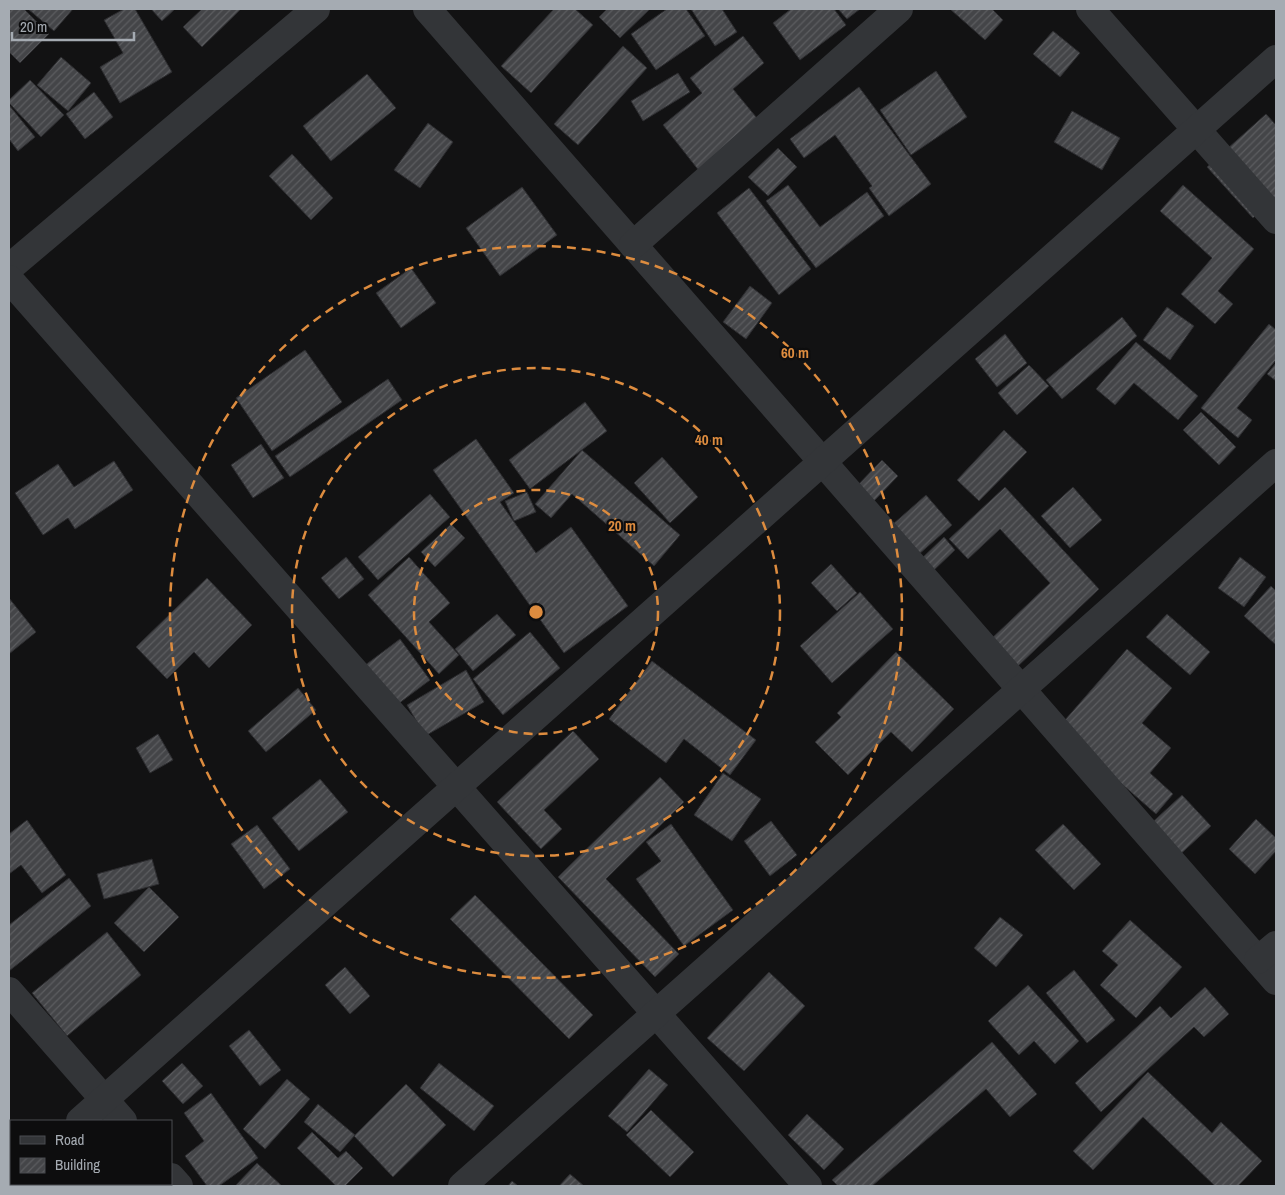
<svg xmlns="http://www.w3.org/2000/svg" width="1285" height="1195" font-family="'Archivo Narrow',sans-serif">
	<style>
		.building { fill: url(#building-hatch); stroke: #2c2c2f }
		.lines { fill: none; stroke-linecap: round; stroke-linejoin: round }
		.minor { stroke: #333538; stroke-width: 28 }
		.ring { fill: none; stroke: #dd8c3f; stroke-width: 2.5; stroke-dasharray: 9 6 }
		.centre { fill: #dd8c3f; stroke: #0d0d0e; stroke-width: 2.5 }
		.ring-label { font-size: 15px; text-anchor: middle; font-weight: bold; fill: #dd8c3f; stroke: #0d0d0e; stroke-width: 4.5; stroke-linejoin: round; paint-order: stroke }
	</style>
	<defs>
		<pattern id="building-hatch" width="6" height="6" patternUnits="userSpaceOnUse" patternTransform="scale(1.25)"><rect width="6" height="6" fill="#444548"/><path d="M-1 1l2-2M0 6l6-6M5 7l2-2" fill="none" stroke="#5c5d60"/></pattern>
	</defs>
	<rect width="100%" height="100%" fill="#121213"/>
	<g class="building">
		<path d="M9,9H24L49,34L20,63L9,52Z"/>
		<path d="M28,9H73L54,31Z"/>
		<path d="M124,9H135L172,72L120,103L100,67L123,53L104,20Z"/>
		<path d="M151,9H175L162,21Z"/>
		<path d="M202,9H241L202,47L183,27Z"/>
		<path d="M554,9H575L593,25L531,93L501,66Z"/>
		<path d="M607,9H650L620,38L599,17Z"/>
		<path d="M667,9H686L705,36L656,70L631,34Z"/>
		<path d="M691,9H722L737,32L715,46Z"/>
		<path d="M791,9H834L846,25L800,60L773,23Z"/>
		<path d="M838,9H860L847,19Z"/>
		<path d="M950,9H992L1003,20L985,40Z"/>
		<path d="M1053,31L1080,53L1060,77L1033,54Z"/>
		<path d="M743,36L764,63L733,89L761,123L700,172L663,125L702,93L690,78Z"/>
		<path d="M623,46L647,68L578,145L554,124Z"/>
		<path d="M61,57L91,83L68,111L37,85Z"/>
		<path d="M936,71L967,117L911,155L880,110Z"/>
		<path d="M678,73L690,92L643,121L631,101Z"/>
		<path d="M367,74L396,108L331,161L303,126Z"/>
		<path d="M30,80L64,115L41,137L9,103V100Z"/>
		<path d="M859,87L931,184L889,216L869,188L872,186L835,135L804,158L790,139Z"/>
		<path d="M94,92L113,117L85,139L66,114Z"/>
		<path d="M9,105L35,137L18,151L9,139Z"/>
		<path d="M1072,111L1120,138L1102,170L1054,142Z"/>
		<path d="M1266,114L1276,125V197L1253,218L1207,167Z"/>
		<path d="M428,123L453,142L420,188L394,170Z"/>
		<path d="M778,148L797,167L768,196L748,177Z"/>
		<path d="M292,154L333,198L311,220L269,176Z"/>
		<path d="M788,185L820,227L867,192L884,216L816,268L766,201Z"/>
		<path d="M1183,185L1254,249L1218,291L1233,304L1215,324L1181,294L1212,258L1160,211Z"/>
		<path d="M522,187L557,235L500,276L466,228Z"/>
		<path d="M749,188L811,269L779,295L717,213Z"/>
		<path d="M411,268L436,303L401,328L376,293Z"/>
		<path d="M750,286L772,303L746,339L723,322Z"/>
		<path d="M1167,307L1194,326L1170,360L1143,340Z"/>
		<path d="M1122,317L1137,336L1062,399L1046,380Z"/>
		<path d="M1269,324L1276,330V360L1237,408L1252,420L1238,438L1201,408Z"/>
		<path d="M1005,334L1027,363L997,387L975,359Z"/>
		<path d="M1136,342L1198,396L1178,420L1134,383L1115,405L1096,389Z"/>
		<path d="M305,350L342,402L272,451L236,398Z"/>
		<path d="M1276,363V381L1267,374Z"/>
		<path d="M1029,365L1049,386L1017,415L998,393Z"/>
		<path d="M388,379L402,400L290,477L275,456Z"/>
		<path d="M585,402L607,431L530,489L509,460Z"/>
		<path d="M1201,412L1236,447L1219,465L1183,430Z"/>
		<path d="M1004,430L1027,452L979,501L957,480Z"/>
		<path d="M476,439L514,493L500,502L536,553L571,527L628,606L564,653L433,470Z"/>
		<path d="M261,444L284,478L253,498L231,465Z"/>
		<path d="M582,450L680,535L654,566L572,494L551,518L535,504Z"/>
		<path d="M662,457L698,497L670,523L634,483Z"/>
		<path d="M882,460L898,476L871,504L855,488Z"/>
		<path d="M114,461L133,490L75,529L68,518L43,535L15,493L58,464L74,487Z"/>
		<path d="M1005,487L1099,589L1016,668L990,640L1050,583L1000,529L968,559L949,539Z"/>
		<path d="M1073,487L1102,520L1070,548L1041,516Z"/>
		<path d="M527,492L536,512L514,521L505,501Z"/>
		<path d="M430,494L450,517L378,580L358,557Z"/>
		<path d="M926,495L952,525L918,555L892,525Z"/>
		<path d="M451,524L465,538L435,567L421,552Z"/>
		<path d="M944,537L955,550L932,572L920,560Z"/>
		<path d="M346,557L364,579L339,599L321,578Z"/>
		<path d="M409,557L450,603L429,622L459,655L439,674L368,595Z"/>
		<path d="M1240,557L1266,577L1244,607L1218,588Z"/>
		<path d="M831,564L857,593L837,611L811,583Z"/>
		<path d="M207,578L252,625L209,668L194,652L167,679L136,647Z"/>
		<path d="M1271,586L1276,591V645L1244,616Z"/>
		<path d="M860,592L893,629L832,683L800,646Z"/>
		<path d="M9,598L36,632L9,654Z"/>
		<path d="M497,614L516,635L473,671L455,649Z"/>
		<path d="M1167,614L1210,652L1190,675L1146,637Z"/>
		<path d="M530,632L560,668L503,715L473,679Z"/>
		<path d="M400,639L430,680L394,707L364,666Z"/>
		<path d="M1127,649L1172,688L1142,723L1171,748L1150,773L1173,794L1156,814L1058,728Z"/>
		<path d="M896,652L954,709L912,752L891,732L848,775L815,742L841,717L837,713Z"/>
		<path d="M652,661L756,740L730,775L684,739L666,763L609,719Z"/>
		<path d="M466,670L484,702L425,736L407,705Z"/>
		<path d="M298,688L316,710L266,752L248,731Z"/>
		<path d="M573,731L599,759L544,810L562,829L541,849L497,802Z"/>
		<path d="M158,734L173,760L150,773L136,748Z"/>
		<path d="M723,773L761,799L732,841L694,815Z"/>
		<path d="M660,777L684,802L606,879L679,954L655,977L558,877Z"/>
		<path d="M320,779L348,812L299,851L272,818Z"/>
		<path d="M1182,795L1211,826L1174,860L1145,829Z"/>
		<path d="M1256,819L1276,838V851L1255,874L1229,849Z"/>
		<path d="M27,820L66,875L42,893L21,865L9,874V834Z"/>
		<path d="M771,821L797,855L770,876L744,841Z"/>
		<path d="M671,824L733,910L684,946L636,879L661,861L646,842Z"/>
		<path d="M1063,824L1101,864L1074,890L1035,850Z"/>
		<path d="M257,825L290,869L264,889L231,844Z"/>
		<path d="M152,859L159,884L104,899L97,874Z"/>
		<path d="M69,878L91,906L9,971V925Z"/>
		<path d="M149,887L179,917L144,952L114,923Z"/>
		<path d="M475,895L593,1015L569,1039L450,919Z"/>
		<path d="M1000,917L1023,935L996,967L974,948Z"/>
		<path d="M1130,920L1182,967L1136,1018L1100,985L1118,965L1102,951Z"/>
		<path d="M107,932L141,975L67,1036L32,993Z"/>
		<path d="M345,967L370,996L350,1014L325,985Z"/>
		<path d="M1074,970L1115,1020L1087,1043L1046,993Z"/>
		<path d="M769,972L805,1006L744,1071L707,1038Z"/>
		<path d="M1028,985L1079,1041L1055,1064L1034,1041L1019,1055L988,1021Z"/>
		<path d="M1205,987L1229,1014L1204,1037L1194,1027L1101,1112L1075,1083L1160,1006L1171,1018Z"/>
		<path d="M249,1030L281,1070L260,1086L229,1046Z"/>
		<path d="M992,1042L1037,1094L1010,1117L986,1089L872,1186H838L832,1180Z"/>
		<path d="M182,1063L203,1086L183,1104L162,1081Z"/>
		<path d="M439,1063L494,1106L474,1131L420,1088Z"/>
		<path d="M649,1069L668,1085L627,1132L608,1116Z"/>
		<path d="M1148,1072L1212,1133L1221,1122L1262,1161L1238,1186H1215L1143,1117L1093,1170L1073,1151Z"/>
		<path d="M287,1079L310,1099L265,1149L243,1129Z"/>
		<path d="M406,1084L446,1125L393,1177L354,1136Z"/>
		<path d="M211,1093L258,1158L219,1186H207L185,1156L204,1141L184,1113Z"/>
		<path d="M318,1104L355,1135L340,1152L304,1122Z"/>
		<path d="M651,1110L694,1152L670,1177L626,1135Z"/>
		<path d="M807,1114L844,1149L824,1170L788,1135Z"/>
		<path d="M312,1132L338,1158L346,1151L363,1168L345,1186H336L297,1148Z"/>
		<path d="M257,1163L282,1186H235Z"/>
		<path d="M570,1174L584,1186H559Z"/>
		<path d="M512,1181L518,1186H508Z"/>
	</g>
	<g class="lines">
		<g class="minor">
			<path d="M427,9L1276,981"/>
			<path d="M1090,9L1276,220"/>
			<path d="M633,245L899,9"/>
			<path d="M9,268L316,9"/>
			<path d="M9,279L808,1186"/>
			<path d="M1258,960L1276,945"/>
			<path d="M9,991L123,1121"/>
			<path d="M80,1121L1276,59"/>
			<path d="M171,1177L179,1186"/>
			<path d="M9,1185L11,1183"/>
			<path d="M462,1186L1276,463"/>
		</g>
	</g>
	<g class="ring">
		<circle cx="536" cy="612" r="122"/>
		<circle cx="536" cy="612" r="244"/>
		<circle cx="536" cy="612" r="366"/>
	</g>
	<circle cx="536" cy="612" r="8" class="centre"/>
	<g class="ring-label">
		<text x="795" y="358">60 m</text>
		<text x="709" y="445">40 m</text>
		<text x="622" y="531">20 m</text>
	</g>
	<rect width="1285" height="1195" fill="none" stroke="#a5abb2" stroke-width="20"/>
	<rect x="10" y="1120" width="162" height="65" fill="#0d0d0e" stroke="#4a4c50"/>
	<rect x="20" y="1136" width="25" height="8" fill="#333538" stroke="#4a4c50"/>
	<text x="55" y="1145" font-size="15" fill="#a5abb2">Road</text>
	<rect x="20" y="1158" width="25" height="15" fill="url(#building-hatch)" stroke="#4a4c50"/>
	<text x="55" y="1170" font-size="15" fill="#a5abb2">Building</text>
	<path d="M12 32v8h122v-8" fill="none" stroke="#a5abb2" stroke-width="2.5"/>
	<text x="20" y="32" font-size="15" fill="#a5abb2" stroke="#0d0d0e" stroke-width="4" paint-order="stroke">20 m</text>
</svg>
